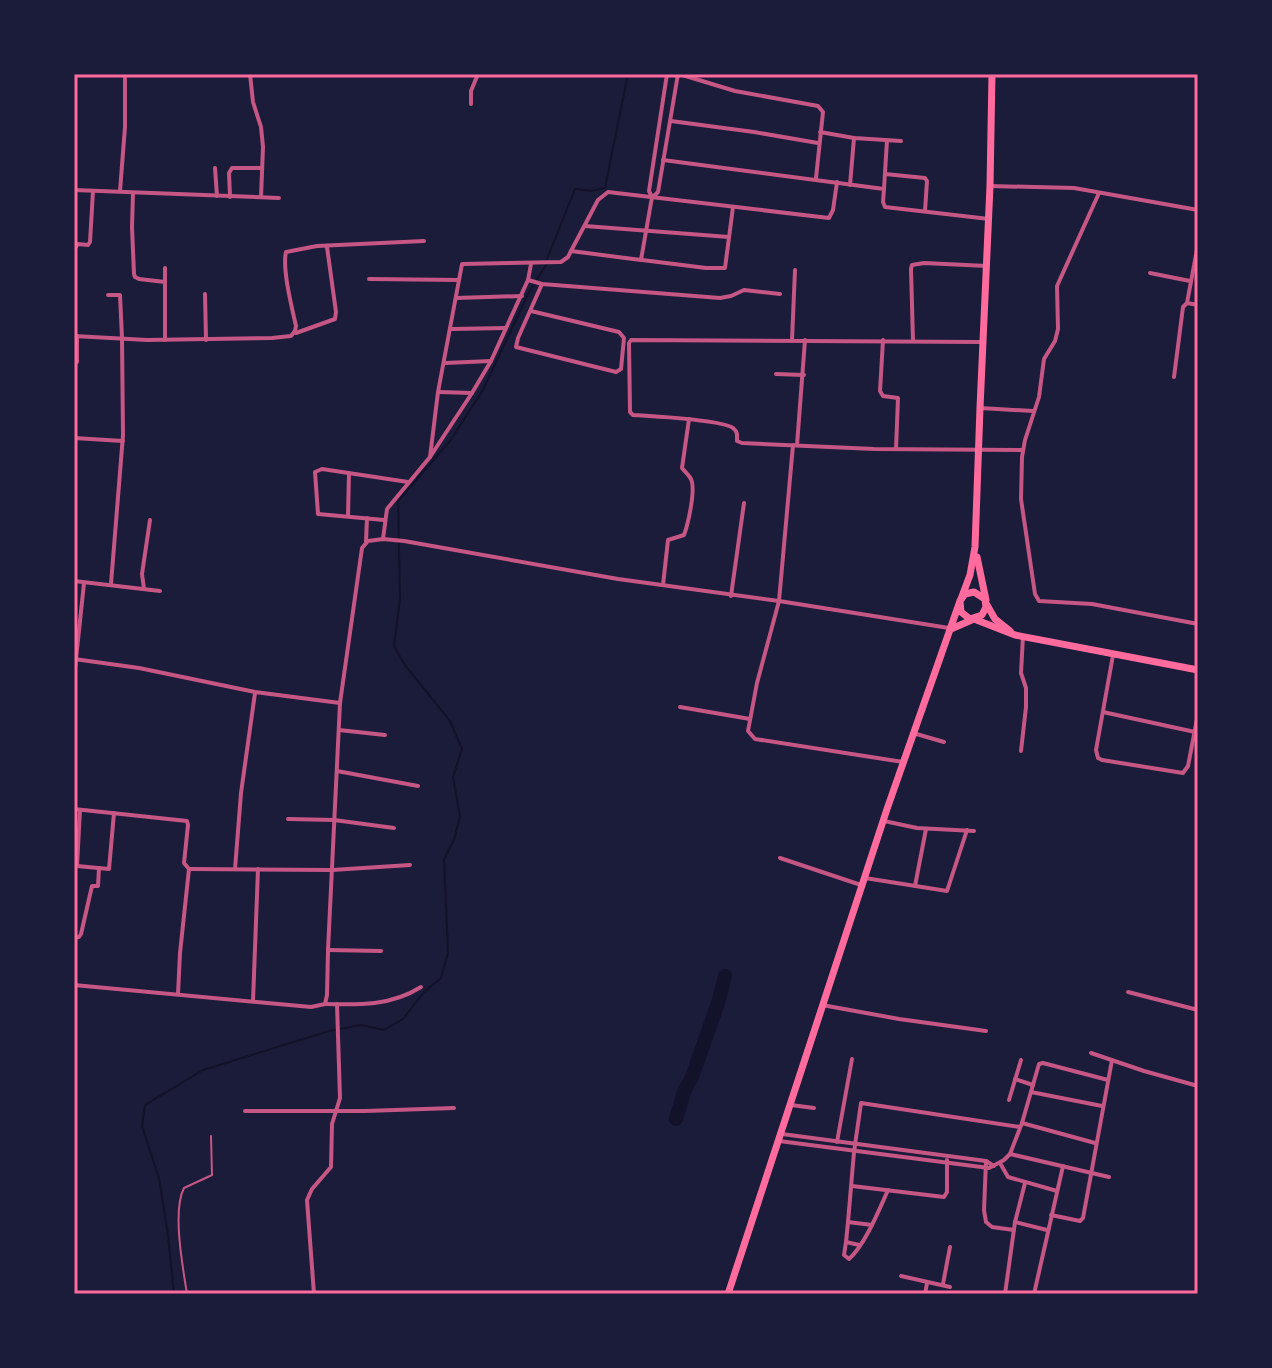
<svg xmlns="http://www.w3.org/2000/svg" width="1272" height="1368" font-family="'Space Grotesk',sans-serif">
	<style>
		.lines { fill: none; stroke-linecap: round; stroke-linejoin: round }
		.stream { stroke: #12122b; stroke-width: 2 }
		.river { stroke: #12122b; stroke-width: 14 }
		.service { stroke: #c65784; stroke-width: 2 }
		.minor { stroke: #c65784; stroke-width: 4 }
		.primary { stroke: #ff6b9d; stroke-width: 7 }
		.trunk { stroke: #ff6b9d; stroke-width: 7 }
		.neatline { fill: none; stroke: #ff6b9d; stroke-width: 3 }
	</style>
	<rect width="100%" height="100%" fill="#1b1b3a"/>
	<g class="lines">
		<g class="stream">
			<path d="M547,259L575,189L591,191L605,188L628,74"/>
			<path d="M174,1294L168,1235L159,1178L142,1126L145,1105L203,1070L329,1031L361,1025L384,1030L403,1019L424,992L441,978L448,953L444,859L454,840L460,816L453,777L462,749L450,721L404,664L394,646L400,598L398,501L450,441L483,390L529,292L546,265"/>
		</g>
		<path class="river" d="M676,1119L684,1092L692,1077L718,1003L725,976"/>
		<path class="service" d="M187,1294C183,1268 172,1211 184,1188L212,1175L211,1136"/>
		<g class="minor">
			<path d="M250,74L253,102L261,127L263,147L261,197"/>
			<path d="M679,74L735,91L818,106L823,112L816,178"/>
			<path d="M471,104V91L478,74"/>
			<path d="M671,121L754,132L818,143"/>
			<path d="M820,132L854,138L901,141"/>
			<path d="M663,160L884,189L883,202L885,207L989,219"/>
			<path d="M215,168L217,196"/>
			<path d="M885,174L925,178L927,181L925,211"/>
			<path d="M850,185L854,138"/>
			<path d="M990,186L1074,188L1198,210"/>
			<path d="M884,189L887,140"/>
			<path d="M74,190L279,198"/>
			<path d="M120,191L125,127V74"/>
			<path d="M133,193L132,227L134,274L135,277L139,279L165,282V340"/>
			<path d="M1099,193L1057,286L1058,329L1055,341L1044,359L1039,397L1025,440L1022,457L1021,499L1035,594L1039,601L1092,604L1198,624"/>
			<path d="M654,196L658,192L678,74"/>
			<path d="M230,197L229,173L232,168H262"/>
			<path d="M585,226L729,237"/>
			<path d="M571,251L641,260L652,197L649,191L667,74"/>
			<path d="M642,260L706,268H725L733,207"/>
			<path d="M1150,273L1190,281"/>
			<path d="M74,275L75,248L78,244L88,245L90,242L93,191"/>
			<path d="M369,279L459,280"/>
			<path d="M528,280L531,264"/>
			<path d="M165,282V268"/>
			<path d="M205,294L206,340"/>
			<path d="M108,295H120L122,338L123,435L111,584"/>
			<path d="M456,298L522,296"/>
			<path d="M1187,303L1198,305"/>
			<path d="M531,311L619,332L624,338L621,369L616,372L516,347L518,338L542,284"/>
			<path d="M452,329L506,328"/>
			<path d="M296,333L335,319L336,312L327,247"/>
			<path d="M74,336L147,340L272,338L291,336L295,331L296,326C292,308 282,269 286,252L317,246L424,241"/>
			<path d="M77,336V362"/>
			<path d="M792,340L795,270"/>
			<path d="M883,340L880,391L883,396L898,398L896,449"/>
			<path d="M913,341L911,269L912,265L924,263L987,266"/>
			<path d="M981,342L631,340L629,343L630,412L633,415C648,416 727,420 734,429C738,432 737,436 737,441L742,443L874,449L1023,450"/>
			<path d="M445,363L491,361"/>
			<path d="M776,374L804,375"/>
			<path d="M1174,377L1183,307L1187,303L1198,244"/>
			<path d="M439,392L472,393"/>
			<path d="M980,408L1033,411"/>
			<path d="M74,438L123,441"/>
			<path d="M793,445L779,601L757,683L748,731L755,739L903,762"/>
			<path d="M797,445L805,340"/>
			<path d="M430,457L438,392L462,264L561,262L568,257L571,251L598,200L608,192L829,218L833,210L837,182"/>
			<path d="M348,516L349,473"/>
			<path d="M384,520L318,514L315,472L322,469L408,482"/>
			<path d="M383,539L387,509L430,457L472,393L491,361L528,280L542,284L720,298L731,296L744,290L780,294"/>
			<path d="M366,542L367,518"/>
			<path d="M74,581L160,591"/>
			<path d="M663,585L668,540L684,535C688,524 696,490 691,479C689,475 685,472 682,468L689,419"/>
			<path d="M144,589L142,574L150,520"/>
			<path d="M731,596L744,503"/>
			<path d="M1113,655L1096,750L1098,758L1102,760L1183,773L1188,766L1198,714"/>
			<path d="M74,659L139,668L255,692L340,703"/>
			<path d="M74,678L84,583"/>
			<path d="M680,707L750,719"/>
			<path d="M1103,712L1195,732"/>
			<path d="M339,730L385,735"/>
			<path d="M913,733L944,742"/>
			<path d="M1021,751L1026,707V688L1021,673L1023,636"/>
			<path d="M337,771L418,786"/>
			<path d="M74,809L187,821L188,825L184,863L189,869L180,953L178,994"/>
			<path d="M80,810L77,866L109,869L114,813"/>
			<path d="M288,819L334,820L394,828"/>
			<path d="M884,821L917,828L974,831"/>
			<path d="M780,858L861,885"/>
			<path d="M189,869L332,870L410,865"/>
			<path d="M235,869L241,793L255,693"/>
			<path d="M865,878L947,891L967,830"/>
			<path d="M915,886L926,829"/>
			<path d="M74,938L79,937L81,934L92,886H98L99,868"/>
			<path d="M328,950L381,951"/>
			<path d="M74,985L311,1007L325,1004L327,995L328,950L340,703L362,548L368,541L383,539L404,541L618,579L779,601L949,628"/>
			<path d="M1128,992L1198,1010"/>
			<path d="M253,1001L258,869"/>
			<path d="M325,1004C359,1005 391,1006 421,987"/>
			<path d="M822,1005L899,1019L986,1031"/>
			<path d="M1091,1053L1144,1071L1198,1086"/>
			<path d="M1015,1079L1033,1085"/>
			<path d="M1031,1092L1102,1106"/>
			<path d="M1009,1100L1021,1060"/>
			<path d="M791,1105L814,1108"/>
			<path d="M245,1111H365L454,1108"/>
			<path d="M1022,1123L1095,1143"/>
			<path d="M782,1134L986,1161L994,1166"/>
			<path d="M779,1141L989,1168L1004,1160L1010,1154L1022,1123L1039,1064L1043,1063L1108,1080"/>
			<path d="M837,1142L852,1059"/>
			<path d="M1010,1154L1109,1177"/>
			<path d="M986,1161L984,1210L986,1222L992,1227L1014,1230"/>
			<path d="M1000,1163L1008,1177L1057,1191"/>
			<path d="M852,1186L944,1197L947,1192V1160"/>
			<path d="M1051,1215L1080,1221L1083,1218L1112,1060"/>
			<path d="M848,1222L846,1242L859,1245"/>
			<path d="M1015,1222L1047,1230"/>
			<path d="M872,1225L848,1222L854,1152L861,1103L1020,1127"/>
			<path d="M846,1242L844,1255L849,1259C865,1245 879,1210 888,1190"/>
			<path d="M901,1276L950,1287"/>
			<path d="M943,1284L950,1247"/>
			<path d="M314,1294L307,1200L312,1189L331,1167L332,1124L340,1098L337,1004"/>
			<path d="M925,1294L927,1283"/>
			<path d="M1005,1294L1015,1222L1025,1183"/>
			<path d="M1034,1294L1063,1166"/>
		</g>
		<g class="primary">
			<path d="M977,557L986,600"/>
			<path d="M961,599L970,575L975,547L980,408L990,186L992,74"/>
		</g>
		<g class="trunk">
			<path d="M987,605L995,619L1010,631"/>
			<path d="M951,629L974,619L1015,635L1198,670"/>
			<path d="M728,1294L887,809L960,601L965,594L974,592L985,599L986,607L982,615L970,619L961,612L960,601"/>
		</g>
	</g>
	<rect width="1272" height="1368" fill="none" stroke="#1b1b3a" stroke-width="152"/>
	<rect x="76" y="76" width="1120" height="1216" class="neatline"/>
</svg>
